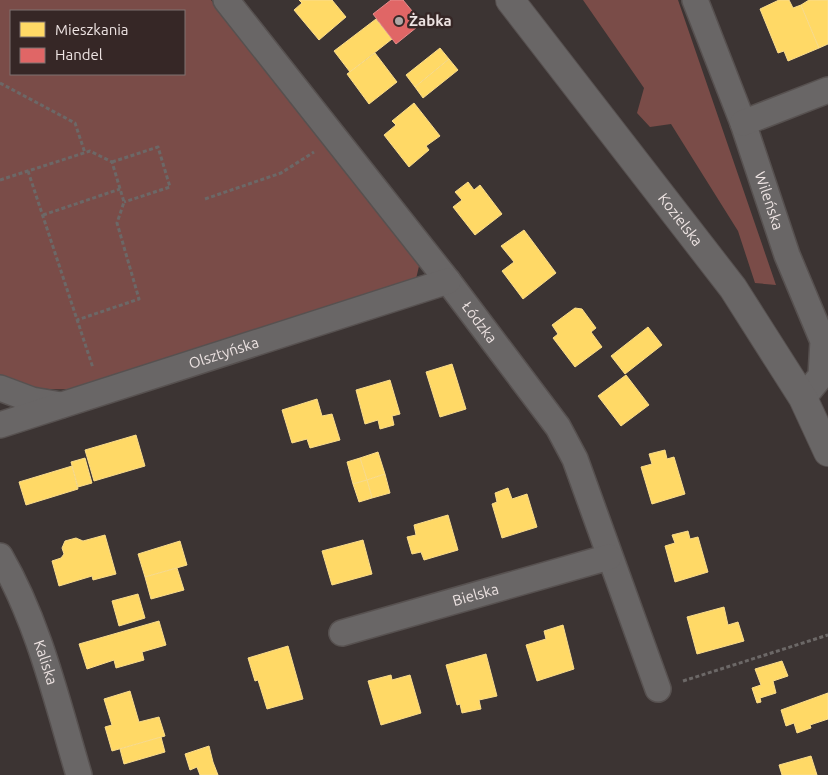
<svg xmlns="http://www.w3.org/2000/svg" width="828" height="775" font-family="Ubuntu,sans-serif">
	<style>
		.green { fill: #7a4c48; fill-rule: evenodd }
		.homes { fill: #ffd966; stroke: #fadc8b }
		.shops { fill: #e06666; stroke: #e48c8b }
		.lines { fill: none; stroke-linecap: round; stroke-linejoin: round }
		.minor-casing { stroke: #575150; stroke-width: 28 }
		.tertiary-casing { stroke: #575150; stroke-width: 30 }
		.path { stroke: #6c6867; stroke-width: 3; stroke-dasharray: 4 2.5; stroke-linecap: butt }
		.minor { stroke: #696666; stroke-width: 25 }
		.tertiary { stroke: #696666; stroke-width: 28 }
		.poi-dot { fill: #afa6a5; stroke: #362726; stroke-width: 2 }
		.labels { text-anchor: middle; stroke-width: 5; stroke-linejoin: round; paint-order: stroke }
		.poi-label { font-size: 15px; font-weight: bold; fill: #ede3e2; stroke: #362726; text-anchor: start }
		.street-label { font-size: 15px; fill: #ede3e2; stroke: #362726 }
	</style>
	<rect width="100%" height="100%" fill="#3c3433"/>
	<g class="green">
		<path d="M0,0H211L416,259L419,266L416,279L74,389C50,390 20,389 0,375ZM11,11H184V74H11Z"/>
		<path d="M583,0H678L776,285L755,283L738,231L671,124L650,127L637,113L644,88Z"/>
	</g>
	<g class="homes">
		<path d="M299,0H332L346,17L319,40L294,10L302,3Z"/>
		<path d="M779,0H789L793,8L801,5L819,48L788,61L784,51L778,53L760,9Z"/>
		<path d="M828,0V44L819,48L801,5L809,0Z"/>
		<path d="M376,19L392,39L350,72L334,51Z"/>
		<path d="M440,48L449,59L415,87L406,75Z"/>
		<path d="M375,53L397,82L369,104L347,74Z"/>
		<path d="M449,59L458,70L423,98L415,87Z"/>
		<path d="M414,103L440,136L426,146L429,150L409,167L384,135L396,125L392,121Z"/>
		<path d="M468,182L474,190L480,185L502,214L475,235L453,207L462,200L455,192Z"/>
		<path d="M524,230L556,273L523,299L502,271L514,262L501,246Z"/>
		<path d="M575,308L582,309L596,328L591,332L602,347L575,367L553,338L558,334L552,325Z"/>
		<path d="M648,327L662,345L625,374L611,356Z"/>
		<path d="M452,364L466,409L440,417L426,372Z"/>
		<path d="M626,375L649,405L621,426L598,396Z"/>
		<path d="M390,380L400,414L392,416L394,425L380,429L378,420L365,424L356,390Z"/>
		<path d="M317,399L322,416L332,414L340,440L310,448L307,439L292,443L282,410Z"/>
		<path d="M136,435L145,466L94,481L85,450Z"/>
		<path d="M665,450L667,459L674,457L685,494L652,504L641,467L652,464L649,454Z"/>
		<path d="M378,452L385,474L367,480L360,458Z"/>
		<path d="M85,458L92,483L78,487L71,462Z"/>
		<path d="M360,458L367,480L353,484L347,462Z"/>
		<path d="M72,466L78,489L26,505L19,482Z"/>
		<path d="M385,474L390,493L372,498L367,480Z"/>
		<path d="M367,480L372,498L359,502L353,484Z"/>
		<path d="M508,488L512,499L527,494L537,527L502,538L492,504L497,502L495,493Z"/>
		<path d="M448,515L458,550L424,560L421,552L412,554L407,537L416,535L414,525Z"/>
		<path d="M688,531L690,539L698,537L708,572L675,582L665,546L675,543L672,535Z"/>
		<path d="M105,535L116,574L93,580L92,576L59,586L52,561L61,558L64,554L62,548L65,541L76,538L83,541Z"/>
		<path d="M363,540L372,574L332,585L322,551Z"/>
		<path d="M180,541L187,565L145,577L138,554Z"/>
		<path d="M177,568L184,590L151,599L145,577Z"/>
		<path d="M138,594L145,618L119,626L112,601Z"/>
		<path d="M724,607L728,625L738,622L744,641L697,654L687,617Z"/>
		<path d="M159,621L166,645L142,652L144,660L116,668L114,660L87,669L79,644Z"/>
		<path d="M563,625L574,669L537,681L526,645L546,639L544,631Z"/>
		<path d="M288,646L303,699L267,709L258,680L255,681L248,658Z"/>
		<path d="M486,654L497,696L479,700L481,709L462,713L460,704L457,705L446,665Z"/>
		<path d="M782,661L788,676L773,681L776,693L760,698L761,702L757,703L752,688L761,685L755,669Z"/>
		<path d="M391,675L392,680L410,675L421,713L381,725L368,681Z"/>
		<path d="M130,691L139,722L159,717L165,736L112,751L105,727L112,725L104,699Z"/>
		<path d="M828,693V719L810,725L811,728L797,733L794,723L786,726L781,710Z"/>
		<path d="M161,737L165,752L124,764L120,749Z"/>
		<path d="M209,746L213,762L218,775H200L197,767L190,770L185,754Z"/>
		<path d="M811,756L817,775H782L779,765Z"/>
	</g>
	<path class="shops" d="M391,0H403L422,23L396,44L373,14Z"/>
	<g class="lines">
		<g class="minor-casing">
			<g id="minor">
				<path id="s1" d="M226,0L448,281L558,427L575,459L658,689"/>
				<path id="s2" d="M695,0L743,123L787,255L823,341L821,376L803,398"/>
				<path d="M743,123L828,90"/>
				<path d="M0,388L32,400L61,405"/>
				<path id="s3" d="M0,425L448,281"/>
				<path id="s4" d="M0,556C39,623 57,702 79,775"/>
				<path id="s5" d="M342,633L609,557"/>
			</g>
		</g>
		<g class="tertiary-casing">
			<g id="tertiary">
				<path id="s6" d="M510,0L733,288L803,398L828,452"/>
			</g>
		</g>
		<g class="path">
			<path d="M0,83L75,123L85,153"/>
			<path d="M112,162L158,147L170,187L124,202"/>
			<path d="M28,171L93,368"/>
			<path d="M0,180L90,151L112,162L124,202L117,223L139,299L77,320"/>
			<path d="M205,199L281,173L314,152"/>
			<path d="M43,215L120,189"/>
			<path d="M683,681L828,635"/>
		</g>
		<use href="#minor" class="minor"/>
		<use href="#tertiary" class="tertiary"/>
	</g>
	<circle class="poi-dot" cx="399" cy="21" r="5"/>
	<g class="labels">
		<g class="poi-label">
			<text x="409" y="26">Żabka</text>
		</g>
		<g class="street-label">
			<text dy="5" stroke="none"><textPath href="#s2" startOffset="214">Wileńska</textPath></text>
			<text dy="5" stroke="none"><textPath href="#s6" startOffset="278">Kozielska</textPath></text>
			<text dy="5" stroke="none"><textPath href="#s1" startOffset="410">Łódzka</textPath></text>
			<text dy="5" stroke="none"><textPath href="#s3" startOffset="235">Olsztyńska</textPath></text>
			<text dy="5" stroke="none"><textPath href="#s5" startOffset="139">Bielska</textPath></text>
			<text dy="5" stroke="none"><textPath href="#s4" startOffset="116">Kaliska</textPath></text>
		</g>
	</g>
	<rect x="10" y="10" width="175" height="65" fill="#362726" stroke="#7f7271"/>
	<rect x="20" y="22" width="25" height="15" fill="#ffd966" stroke="#7f7271"/>
	<text x="55" y="35" font-size="15" fill="#ede3e2">Mieszkania</text>
	<rect x="20" y="48" width="25" height="15" fill="#e06666" stroke="#7f7271"/>
	<text x="55" y="60" font-size="15" fill="#ede3e2">Handel</text>
</svg>
